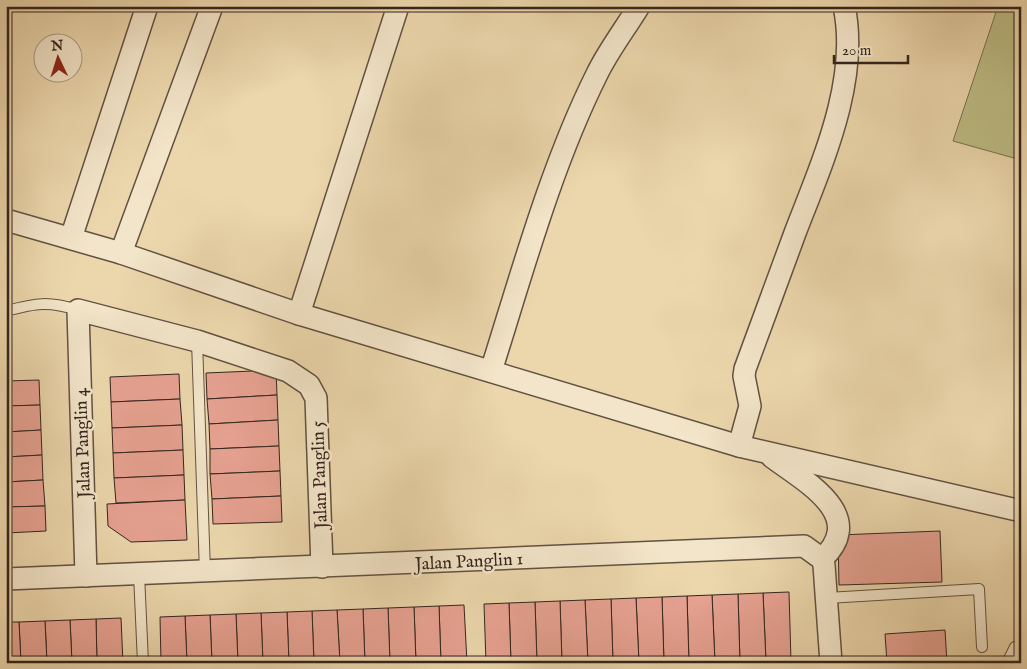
<svg xmlns="http://www.w3.org/2000/svg" width="1027" height="669" font-family="'IM FELL English',serif">
	<style>
		.green { fill: #bebd85; stroke: #797152 }
		.building { fill: #e7a292; stroke: #34251f }
		.lines { fill: none; stroke-linecap: round; stroke-linejoin: round }
		.lane-casing { stroke: #625242; stroke-width: 12 }
		.street-casing { stroke: #625242; stroke-width: 24 }
		.lane { stroke: #f3e5c9; stroke-width: 10 }
		.street { stroke: #f3e5c9; stroke-width: 21 }
		.labels { text-anchor: middle; stroke-width: 5; stroke-linejoin: round; paint-order: stroke }
		.street-label { font-size: 18px; fill: #34251f; stroke: #f3e5c9 }
	</style>
	<rect width="100%" height="100%" fill="#ecd7ac"/>
	<filter id="stains"><feTurbulence type="fractalNoise" baseFrequency=".004" numOctaves="4"/><feColorMatrix values="0 0 0 0 .2 0 0 0 0 .09 0 0 0 0 .02 0 0 0 .5 -.17"/></filter>
	<radialGradient id="worn" r=".72"><stop offset=".6" stop-color="#630" stop-opacity="0"/><stop offset="1" stop-color="#630" stop-opacity=".3"/></radialGradient>
	<path class="green" d="M998,6H1021V160L953,141Z"/>
	<g class="building">
		<path d="M276,370L277,395L207,399L206,373Z"/>
		<path d="M179,374L180,399L111,402L110,377Z"/>
		<path d="M39,380L40,405L6,406V381Z"/>
		<path d="M277,395L278,420L209,424L207,399Z"/>
		<path d="M180,399L182,425L112,428L111,402Z"/>
		<path d="M40,405L41,430L6,432V406Z"/>
		<path d="M278,420L279,446L210,449L209,424Z"/>
		<path d="M182,425L183,450L113,453L112,428Z"/>
		<path d="M41,430L42,455L6,457V432Z"/>
		<path d="M279,446L280,471L210,474V449Z"/>
		<path d="M183,450L184,475L114,478L113,453Z"/>
		<path d="M42,455L43,480L6,482V457Z"/>
		<path d="M280,471L281,496L212,499L210,474Z"/>
		<path d="M184,475L185,500L116,503L114,478Z"/>
		<path d="M43,480L45,506L6,507V482Z"/>
		<path d="M281,496L282,522L213,524L212,499Z"/>
		<path d="M185,500L187,540L131,542L108,526L107,504Z"/>
		<path d="M45,506L46,531L6,533V507Z"/>
		<path d="M940,531L942,582L839,585L838,535Z"/>
		<path d="M789,592L791,661L766,662L763,593Z"/>
		<path d="M763,593L766,662L740,663L738,594Z"/>
		<path d="M738,594L740,663H715L712,595Z"/>
		<path d="M712,595L715,663H689L687,596Z"/>
		<path d="M687,596L689,663H664L662,597Z"/>
		<path d="M662,597L664,663H639L636,598Z"/>
		<path d="M636,598L639,663H613L611,599Z"/>
		<path d="M611,599L613,663H588L585,600Z"/>
		<path d="M585,600L588,663H562L560,601Z"/>
		<path d="M560,601L562,663H537L535,602Z"/>
		<path d="M535,602L537,663H511L509,603Z"/>
		<path d="M509,603L511,663H486L484,604Z"/>
		<path d="M464,605L467,663H441L439,606Z"/>
		<path d="M439,606L441,663H416L414,607Z"/>
		<path d="M414,607L416,663H390L388,608Z"/>
		<path d="M388,608L390,663H365L363,609Z"/>
		<path d="M363,609L365,663H340L337,610Z"/>
		<path d="M337,610L340,663H314L312,611Z"/>
		<path d="M312,611L314,663H289L287,612Z"/>
		<path d="M287,612L289,663H263L261,613Z"/>
		<path d="M261,613L263,663H238L236,614Z"/>
		<path d="M236,614L238,663H212L210,615Z"/>
		<path d="M210,615L212,663H187L185,616Z"/>
		<path d="M185,616L187,663H161L160,617Z"/>
		<path d="M121,618L123,663H97L96,619Z"/>
		<path d="M96,619L97,663H72L70,620Z"/>
		<path d="M70,620L72,663H47L45,621Z"/>
		<path d="M45,621L47,663H21L19,622Z"/>
		<path d="M6,622H19L21,663H6Z"/>
		<path d="M945,630L947,663H887L885,634Z"/>
	</g>
	<g class="lines">
		<g class="lane-casing">
			<g id="lane">
				<path d="M6,311C37,303 48,301 78,310"/>
				<path d="M197,341L205,572"/>
				<path d="M139,574L143,663"/>
				<path d="M827,598L979,589L982,647"/>
				<path d="M1007,663L1015,647"/>
			</g>
		</g>
		<g class="street-casing">
			<g id="street">
				<path d="M6,220L121,253L299,314L739,446L1021,511"/>
				<path d="M71,238L147,6"/>
				<path d="M121,253L212,6"/>
				<path d="M299,314L398,6"/>
				<path d="M491,371C522,273 551,166 597,74C608,51 625,29 639,6"/>
				<path d="M739,446L750,406L744,376L745,369C762,324 778,278 795,233C821,165 860,81 844,6"/>
				<path d="M772,457C804,481 869,515 822,559"/>
				<path d="M86,576L78,310L197,341L288,371L309,385L316,398L322,567"/>
				<path d="M6,579L804,546L822,559L824,565L831,663"/>
			</g>
		</g>
		<use href="#lane" class="lane"/>
		<use href="#street" class="street"/>
	</g>
	<g class="labels">
		<g class="street-label">
			<text transform="translate(82 443) rotate(-92)" y="6">Jalan Panglin 4</text>
			<text transform="translate(319 475) rotate(-92)" y="6">Jalan Panglin 5</text>
			<text transform="translate(469 561) rotate(-3)" y="6">Jalan Panglin 1</text>
		</g>
	</g>
	<rect width="1027" height="669" fill="none" stroke="#ecd7ac" stroke-width="25"/>
	<rect x="8" y="8" width="1012" height="654" fill="none" stroke="#34251f" stroke-width="2.5"/>
	<rect x="12" y="12" width="1002" height="644" fill="none" stroke="#34251f"/>
	<g transform="translate(58 58) rotate(356)"><circle r="24" fill="#f3e5c9" stroke="#a79885"/>
	<path d="M0-4L9 19L0 12L-9 19Z" fill="#8f2418"/>
	<text y="-8" font-size="14" font-weight="bold" text-anchor="middle" fill="#34251f">N</text>
	</g>
	<path d="M834 55v8h74v-8" fill="none" stroke="#34251f" stroke-width="2.5"/>
	<text x="842" y="55" font-size="15" fill="#34251f" stroke="#f3e5c9" stroke-width="4" paint-order="stroke">20 m</text>
	<rect width="100%" height="100%" filter="url(#stains)"/>
	<rect width="100%" height="100%" fill="url(#worn)"/>
</svg>
